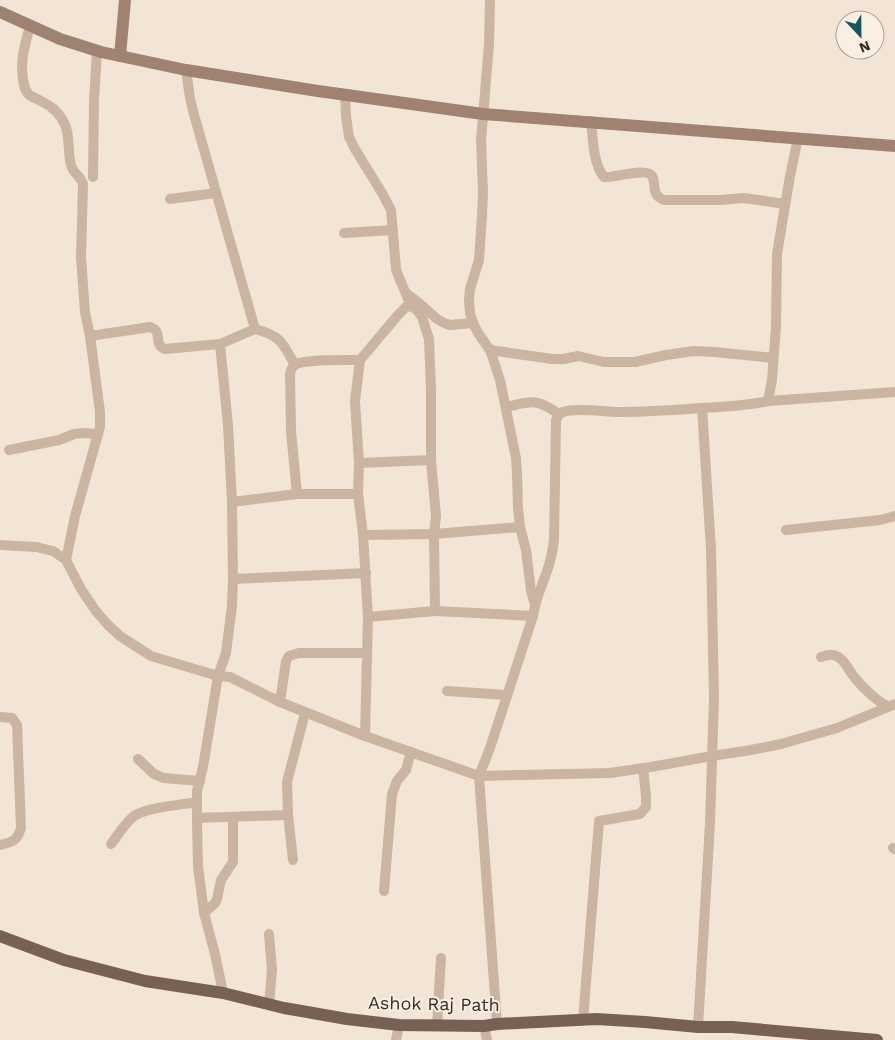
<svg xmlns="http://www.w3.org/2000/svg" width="895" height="1040" font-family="'Work Sans',sans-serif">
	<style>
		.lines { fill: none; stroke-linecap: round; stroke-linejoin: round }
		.street { stroke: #ccb4a2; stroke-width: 10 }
		.secondary { stroke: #a08273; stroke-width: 12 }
		.primary { stroke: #796054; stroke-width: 12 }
		.labels { text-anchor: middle; stroke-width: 4; stroke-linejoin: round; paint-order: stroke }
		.street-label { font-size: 18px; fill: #362a25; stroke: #fbefe3 }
	</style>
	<rect width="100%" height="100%" fill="#f3e5d6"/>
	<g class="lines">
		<g class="street">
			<path d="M490,0L489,44L481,141L483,192L482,216L479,260L470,289L469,300L470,313L473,323L478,333L490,350L500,380L516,458L517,473L518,508L520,527"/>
			<path d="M30,26C25,46 20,58 23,79C24,86 25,93 31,96C44,103 53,105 62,119C72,134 66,153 72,168C75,174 81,177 83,184L81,257L85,312L90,336L100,412V427L75,516L66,560"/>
			<path d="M186,70L190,98L193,111L255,329L220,344L228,425L232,502L233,579L232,606L226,653L218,676L203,767L197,791V823L198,866L204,913L215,954L223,993"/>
			<path d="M345,95L346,116L349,137L355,149L382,193L391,210L396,269L398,275L411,306"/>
			<path d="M591,121C593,138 593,164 604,177C614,178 647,167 652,176C657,185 650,194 664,200H720L744,198L785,204"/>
			<path d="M93,177L94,100L97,51"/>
			<path d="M170,199L216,193"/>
			<path d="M344,233L393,230"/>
			<path d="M406,293L419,303L437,319L444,323L450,325L473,323"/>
			<path d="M255,329C280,335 283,343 295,365"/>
			<path d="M90,336L150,327C164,331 152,344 165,349L220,344"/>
			<path d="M490,350L552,359H564L578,356L604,362H635L666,355L694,351L715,352L773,358"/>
			<path d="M768,401L895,392"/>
			<path d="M506,407C532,401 536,398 559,414"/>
			<path d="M9,450L59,440L74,434L82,433L98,434"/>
			<path d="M359,463L431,460"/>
			<path d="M297,494L291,431L290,374C291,369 292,366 296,364C308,359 345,360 360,360"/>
			<path d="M232,502L297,494H358"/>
			<path d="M786,530L880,520L895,516"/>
			<path d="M363,535L434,534L520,527L526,550L531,591L535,605"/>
			<path d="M0,545L36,547L53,551L66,560L81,589L95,610L108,625L120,636L151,656L218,676L230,677L280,702L365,736L479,776L610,773L651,767L712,756L751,750L781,744L837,728L895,704"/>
			<path d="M233,579L366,573"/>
			<path d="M435,611L533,616"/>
			<path d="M821,657C824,656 829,654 833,655C844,657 848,670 855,678C864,689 876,700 888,707"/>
			<path d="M447,691L507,695"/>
			<path d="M280,702L286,661L289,656L299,653H367"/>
			<path d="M0,717L12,718L17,725L21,828C17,841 13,842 0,845"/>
			<path d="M365,736L368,617L363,535L358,494L359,463L355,401L360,360L398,315L406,307L411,306L417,310L422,317L429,339L431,390V460L436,516L434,534L435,611L368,617"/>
			<path d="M138,759L154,774L164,778L200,781"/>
			<path d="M197,818L288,815"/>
			<path d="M111,844C118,835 125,823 134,816C148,807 180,805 197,802"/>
			<path d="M893,848L895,849"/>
			<path d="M293,860L288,815L287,782L305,713"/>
			<path d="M384,891L392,794L397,781L406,770L411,752"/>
			<path d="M204,913L215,903L217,899L221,880L233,862V817"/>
			<path d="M269,934L272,970L269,1005"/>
			<path d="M583,1020L599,821L640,814L646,807V796L643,768"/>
			<path d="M497,1024L479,776L490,748L533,616C535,601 541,588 546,574C550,563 553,551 554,539L556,420C559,415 560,412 567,411C582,408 604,412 620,412C647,412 673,410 700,408C723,407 746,406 768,401L772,380L776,326L777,254L790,176L798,138"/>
			<path d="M437,1025L441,958"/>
			<path d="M484,1026L487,1040"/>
			<path d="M698,1027L710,823L714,698L711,549L702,408"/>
			<path d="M396,1040L399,1025"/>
		</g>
		<g class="secondary">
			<path d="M0,12L60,39L101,52L186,70L318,91L483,114L895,146"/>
			<path d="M120,56L125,0"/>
		</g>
		<path class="primary" d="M0,936L64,960L145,981L223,993L284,1008L347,1019L399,1025L484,1026L497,1024L597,1019L645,1022L698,1027H732L877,1040"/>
	</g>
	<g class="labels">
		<g class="street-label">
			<text transform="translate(434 1004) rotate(1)" y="6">Ashok Raj Path</text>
		</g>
	</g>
	<g transform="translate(860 35) rotate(158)"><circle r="24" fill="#fbefe3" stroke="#aca097"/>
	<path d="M0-4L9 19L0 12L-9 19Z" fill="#17575b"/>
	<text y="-8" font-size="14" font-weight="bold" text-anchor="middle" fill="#362a25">N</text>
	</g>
</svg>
